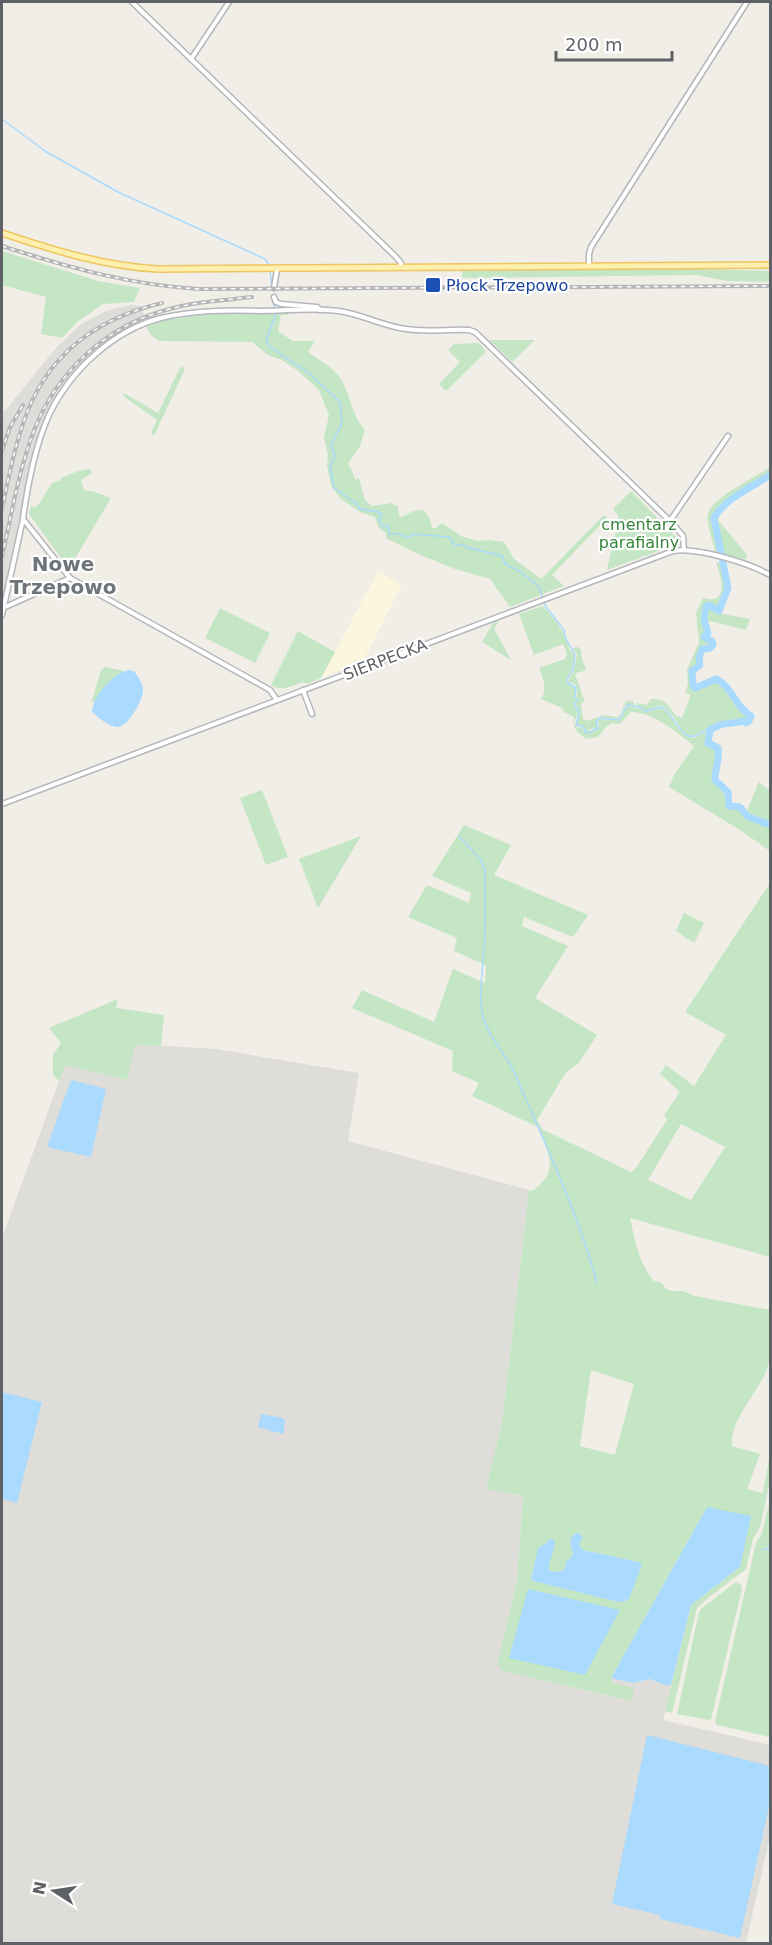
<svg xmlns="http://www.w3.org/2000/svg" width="772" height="1945" font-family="'DejaVu Sans',sans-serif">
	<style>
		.commercial { fill: #fdf6de }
		.industrial { fill: #dfddd9 }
		.green { fill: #c4e6c4; fill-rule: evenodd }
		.water { fill: #aadafd }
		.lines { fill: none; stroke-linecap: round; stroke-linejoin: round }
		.stream { stroke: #aadafd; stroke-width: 1.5 }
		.river { stroke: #aadafd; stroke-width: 7 }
		.minor-casing { stroke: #b4b7bb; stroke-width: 7 }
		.major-casing { stroke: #eec561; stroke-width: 8 }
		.minor { stroke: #fff; stroke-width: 4 }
		.major { stroke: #fdefae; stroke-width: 5 }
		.rail-casing { stroke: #b5b6b7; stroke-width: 4 }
		.rail { stroke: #fff; stroke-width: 1.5; stroke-dasharray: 4.5; stroke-linecap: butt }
		.transit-dot { fill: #1a4fb4; stroke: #fff; stroke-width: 2 }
		.labels { text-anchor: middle; stroke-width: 4.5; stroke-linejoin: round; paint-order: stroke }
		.transit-label { font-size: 16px; fill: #164399; stroke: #fff; text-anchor: start }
		.park-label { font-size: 16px; fill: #37843a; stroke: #fff }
		.street-label { font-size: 16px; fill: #5e6267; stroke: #fff }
		.quarter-label { font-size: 20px; font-weight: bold; fill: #6f7479; stroke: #fff }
	</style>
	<rect width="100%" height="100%" fill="#f0eee7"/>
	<path class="commercial" d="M378,571L402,585L363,661L321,678Z"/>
	<g class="industrial">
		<path d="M131,305L140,306L147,321L116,336L89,358L57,397L47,414L33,457L2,604V417L4,410L5,411L54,350L81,324L108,310Z"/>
		<path d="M135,1044L216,1049L359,1073L348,1141L529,1190L502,1423L487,1489L523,1496L517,1580L497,1666L501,1667V1670L630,1701L633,1688L612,1683L611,1678L633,1683L650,1679L665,1685H671L663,1720L770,1745V1837L746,1943H2V1238L65,1065L127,1080Z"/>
	</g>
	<g class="green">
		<path d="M2,251L98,281L140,288L134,302L103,304L77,322L62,338L41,334L46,297L2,285Z"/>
		<path d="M699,269L770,271V282L727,281L697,275L462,278V271Z"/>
		<path d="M213,313H289L288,315H281L278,331L293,341H315L308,352C317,359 331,366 338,375C351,391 350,414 365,430L360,446L348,463L356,480L359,478L365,500L372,506L391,503L398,507L399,516L402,517C419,507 427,505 432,528H436L442,523L461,536L478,541L489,540L504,542L514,559L541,579L604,515L607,518L552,575L564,586L510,607L490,579L455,569L418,554L386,538V533L378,527L375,517L360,512L341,499L331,486L327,465L328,455L324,438L329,415L319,390L298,371L282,360L268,355L252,342L159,341L151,335L146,326L166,320Z"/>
		<path d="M489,340H535L512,362Z"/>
		<path d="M479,343L486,352L446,391L439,384L460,362L448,350L454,344Z"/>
		<path d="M181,366L185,369L154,436L151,433L157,420L123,396L124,393L158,413Z"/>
		<path d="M770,467V478C756,487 722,504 718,520L747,555L746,560L715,551C713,540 706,525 708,514C711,498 756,477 770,467Z"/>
		<path d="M90,469L92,473L81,480L84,490L92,491L111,498L69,569L29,514L31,505L34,508L39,504L52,483L61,480V478L78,471Z"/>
		<path d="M631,491L676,537L672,546L607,570L619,517L613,509Z"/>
		<path d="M716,562L723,565L727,588L718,611L710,605L705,607L703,620L707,629V634L703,636L711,642L712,645L710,648L702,649L698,657V664L691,670L692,685L695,690C702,686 710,685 716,680L719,681C730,693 738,707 750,717L746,722L743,721C737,722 735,721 729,721C721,722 714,726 707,729C700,732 694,739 686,734C680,730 679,724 675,719C672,714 667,710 662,705L647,711L640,706H636L637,703L647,705L651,699C663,698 670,705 675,715L682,718L691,695L685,693L688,684L687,670L699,642L696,613L703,598C730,606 721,576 716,562Z"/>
		<path d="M543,606L558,624L559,627L563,631L566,640L568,642L570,651L574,653C576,665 567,673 567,683L576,688L574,696L576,700L573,704L578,712L574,723L576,727L583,728L584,732L588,734L593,730H597L599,728L598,721L600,719L619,721L627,706L639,708L647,712L662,708C675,717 677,736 694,738L706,731H708L709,737L706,743L710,746L716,747L718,763L713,768L714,780L727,793V806L729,809L740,808L745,816L770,826V851L740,830L669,787L674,775L694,746C677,733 654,712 631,712L620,724L612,723L606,727L598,737L586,739C577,732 572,729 574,717L564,712L562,708L541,699C548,689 543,679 539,668L565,659L567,653L563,644L534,655L519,614Z"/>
		<path d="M709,606L717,613L750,619L746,630L705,620L706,608Z"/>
		<path d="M220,608L270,633L255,663L205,638Z"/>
		<path d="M499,621L494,629L511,660L482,642L493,623Z"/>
		<path d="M298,631L335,652L321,678L307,684L303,682C291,686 282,692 271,685Z"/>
		<path d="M578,647L582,652L581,656L586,670L575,674L585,702L581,703L583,719L587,721L603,715L617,717C623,712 622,705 627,700L634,702L633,706L625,705L618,719L599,717L596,722L598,728L590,729L588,732L585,731L584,726L576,724L580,712L575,705V702L577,700C576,696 579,687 574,684C572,683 570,683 568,682L574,668L577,654L572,648Z"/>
		<path d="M105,667L124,671L114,677L93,703L92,700L101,670Z"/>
		<path d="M759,782L770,791V823L746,813Z"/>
		<path d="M262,790L288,857L266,865L240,798Z"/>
		<path d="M464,825L511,845L494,875L588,915L573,937L524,917L522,926L568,946L535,998L597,1035L578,1064L566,1072L537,1120L542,1129L631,1172L636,1168L667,1120L664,1115L680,1092L660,1074L666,1065L694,1086L726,1035L685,1012L770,883V1257L630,1218C635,1240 639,1264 654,1281L662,1283L666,1289L672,1291H683L695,1296L770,1310C770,1328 772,1349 768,1366C760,1392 729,1419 732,1446L760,1454L747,1489L763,1493L770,1453V1481L760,1527L753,1539L746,1569L708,1598L697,1608L672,1713L665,1711L691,1605L740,1567L707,1507L611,1678L613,1683L634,1688L631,1701L500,1670L501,1667L497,1666L517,1580L523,1496L486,1489L502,1423L529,1190L532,1191C561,1171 548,1154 538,1127L472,1096L479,1083L452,1071L453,1051L352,1008L362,990L434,1022L453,969L485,983L486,965L454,951L457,938L408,917L427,885L469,903L471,893L432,876ZM681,1124L725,1147L691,1200L648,1180ZM591,1370L634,1384L615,1455L580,1446ZM579,1533V1545L583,1550L639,1562L618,1602L531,1579L538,1548L547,1543L555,1544L548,1566L549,1570L556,1572L564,1570L567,1560L570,1559L573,1553L571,1538L574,1534Z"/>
		<path d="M361,836L318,908L299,859Z"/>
		<path d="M684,913L704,923L694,943L676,931Z"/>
		<path d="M118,999L116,1008L164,1015L161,1046L135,1045L127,1080L65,1065L59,1081L53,1075V1055L61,1043L49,1028Z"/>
		<path d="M770,1500V1737L717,1725L715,1722L756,1543L762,1533Z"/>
		<path d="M736,1582L741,1585L742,1589L711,1719L709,1720L677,1714L699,1612L703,1607Z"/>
	</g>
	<g class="water">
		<path d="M129,670L134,671C138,677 144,684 143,692C142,701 127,729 116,727C107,725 98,717 92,712C93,696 113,673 129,670Z"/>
		<path d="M71,1080L106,1089L91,1157L47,1147Z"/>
		<path d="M2,1392L42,1402L17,1503L2,1499Z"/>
		<path d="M261,1414L283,1418L285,1422L283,1434L258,1427Z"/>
		<path d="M707,1507L751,1516L740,1567L691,1605L671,1685H665L650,1679L633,1683L611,1678Z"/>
		<path d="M579,1533L583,1537L579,1545L583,1550L639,1562L642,1565L629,1599L623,1602H618L533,1581L531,1579L538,1548L547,1543L549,1539H554C557,1550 548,1559 549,1570L556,1572L564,1570L567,1560L570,1559L573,1553C571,1545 568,1541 574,1534Z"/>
		<path d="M528,1589L620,1610L585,1675L509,1658Z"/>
		<path d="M647,1735L770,1766V1802L740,1938L660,1919V1915L612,1904Z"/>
	</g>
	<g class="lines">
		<g class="stream">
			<path d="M2,119L45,151L118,192L265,259L270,266"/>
			<path d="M270,270L272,288"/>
			<path d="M272,297L276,314L266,340L270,347L310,374L340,402L342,423L331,445L335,456L330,467L334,488L356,503L360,509L378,512L382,514L379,520L382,526H388L389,534H402L407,538L414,534L449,537L455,546L462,544L469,548L502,556L505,564L521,572L539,587L546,607L564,630L565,637L575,655L573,668L567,680L568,683L576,688L575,696L577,700L574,704L579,712L576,725L584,727L585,732L588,733L598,728L596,722L600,718L619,720L627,705L640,707L646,711L662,707C678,718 682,750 705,730H710"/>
			<path d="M459,836L481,860L485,871C485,897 486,923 484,948C483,970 478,995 483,1016C488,1037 505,1053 514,1072C544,1141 577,1210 597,1283"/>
			<path d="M763,1549H770"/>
		</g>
		<path class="river" d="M770,475C753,487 725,498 714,518L728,588L719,611L709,605L706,607L704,619L708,633L704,637L712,641L713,645L710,648L702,649L699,658L700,665L692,671L693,684L695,688L716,679C732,686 735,707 751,716L749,721L746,723L743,721C730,725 724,721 710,730L708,743L718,748C720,760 715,768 715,780L728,792L729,806L740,807L747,816L770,825"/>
		<g class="minor-casing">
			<g id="minor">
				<path d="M132,2L395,256L401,263L400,267"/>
				<path d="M191,59L229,2"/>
				<path d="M589,266V254L591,247L747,2"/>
				<path d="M274,288L277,269"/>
				<path d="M274,297L276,302L281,304L317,307L320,310"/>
				<path d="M670,521L728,436"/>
				<path d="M3,608L70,578"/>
				<path d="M2,615L23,519"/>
				<path d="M303,690L312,714"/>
				<path d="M277,700L270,690L70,578L23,519C27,487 36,442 50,413C71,370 114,330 161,318C194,310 228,310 261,311C287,311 314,307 339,311C360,314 379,324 400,328C422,333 446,329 469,330L475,332L673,524L683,536L684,550"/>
				<path d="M2,804L673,551C697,547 749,563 770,575"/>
			</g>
		</g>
		<g class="major-casing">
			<path id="major" d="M2,233C53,250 103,266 158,269L770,265"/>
		</g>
		<use href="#minor" class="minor"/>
		<use href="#major" class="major"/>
		<g class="rail-casing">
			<g id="rail">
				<path d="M2,246C67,267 130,285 199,289L770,286"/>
				<path d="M2,451L10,427L23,405"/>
				<path d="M2,509C8,481 13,452 23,424C45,356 94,319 162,303"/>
				<path d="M2,556C12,513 19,468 35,428C58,371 107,326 166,310C194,302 224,300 252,297"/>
			</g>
		</g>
		<use href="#rail" class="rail"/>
	</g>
	<rect class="transit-dot" x="425" y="277" width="16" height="16" rx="3"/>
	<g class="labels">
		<g class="transit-label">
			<text x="446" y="291">Płock Trzepowo</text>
		</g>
		<g class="park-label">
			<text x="639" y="530">cmentarz<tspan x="639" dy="18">parafialny</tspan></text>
		</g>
		<g class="street-label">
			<text transform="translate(385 659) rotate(-21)" y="6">SIERPECKA</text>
		</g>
		<g class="quarter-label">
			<text x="63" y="571">Nowe<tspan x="63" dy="23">Trzepowo</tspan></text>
		</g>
	</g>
	<rect width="772" height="1945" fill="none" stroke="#5e6267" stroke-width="6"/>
	<g transform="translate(54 1891) rotate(282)" stroke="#ffffff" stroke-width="4.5" paint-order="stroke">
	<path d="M0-4.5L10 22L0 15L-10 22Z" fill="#5e6267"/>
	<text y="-9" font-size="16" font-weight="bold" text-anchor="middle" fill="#5e6267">N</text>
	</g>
	<path d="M556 51v9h116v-9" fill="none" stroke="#5e6267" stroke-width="3"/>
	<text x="565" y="51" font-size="18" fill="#5e6267" stroke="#ffffff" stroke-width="4.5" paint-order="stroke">200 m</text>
</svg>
